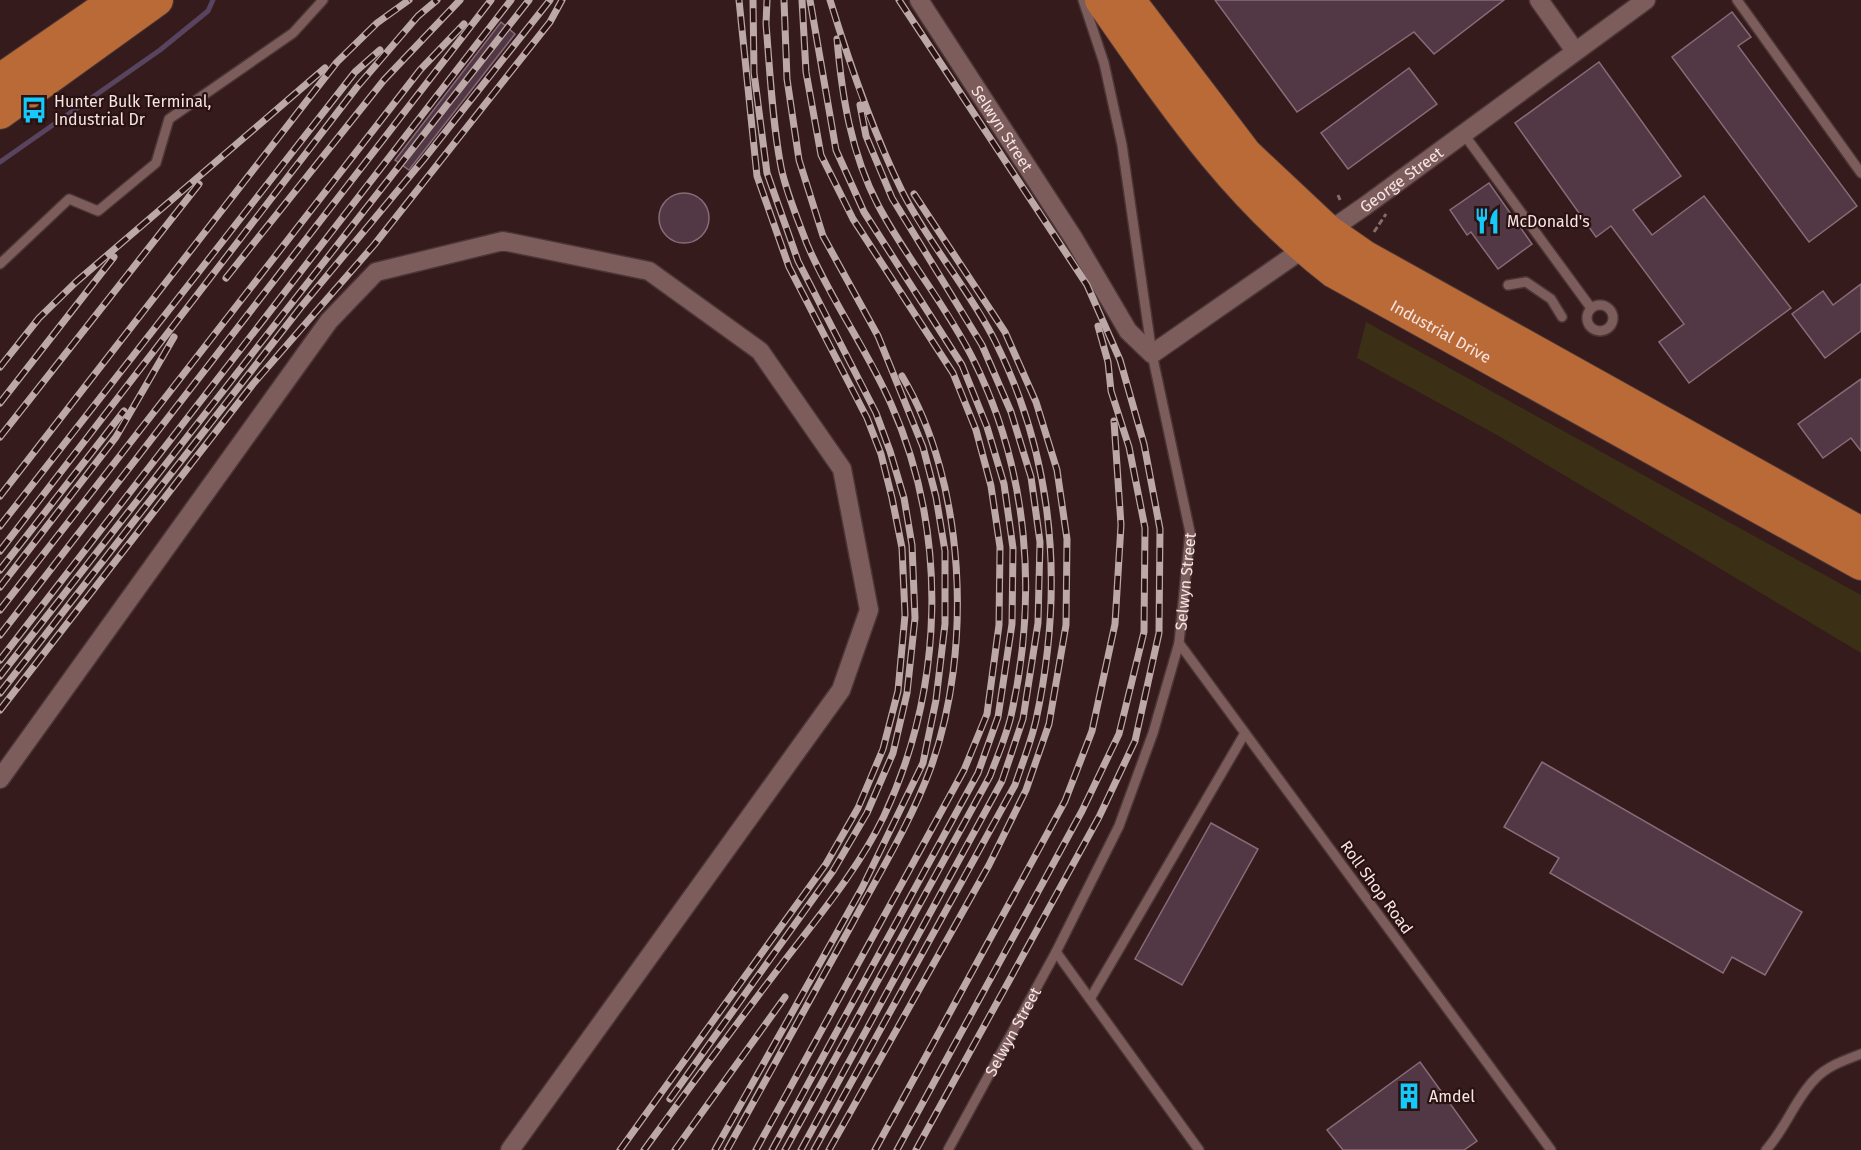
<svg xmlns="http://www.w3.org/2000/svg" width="1861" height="1150" font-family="'Fira Sans',sans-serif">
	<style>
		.green { fill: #3b2f16 }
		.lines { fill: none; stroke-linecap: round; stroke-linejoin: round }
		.stream { stroke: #58445e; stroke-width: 5 }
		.building { fill: #523844; stroke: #886b78; stroke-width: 1.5 }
		.service-casing { stroke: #4b3637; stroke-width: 12 }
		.minor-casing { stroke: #4b3637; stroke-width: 21 }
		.trunk-casing { stroke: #4b3637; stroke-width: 34 }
		.path { stroke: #846e6d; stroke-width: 3; stroke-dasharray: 6 3; stroke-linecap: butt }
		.service { stroke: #7c5d5c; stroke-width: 9 }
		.minor { stroke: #7c5d5c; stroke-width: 18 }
		.trunk { stroke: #b96a37; stroke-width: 32 }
		.rail-casing { stroke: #bca8a7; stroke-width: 7 }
		.rail { stroke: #2b1212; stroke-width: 4.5; stroke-dasharray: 14; stroke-linecap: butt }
		.labels { text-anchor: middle; stroke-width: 4.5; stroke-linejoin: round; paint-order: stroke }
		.poi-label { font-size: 16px; fill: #f7e5e4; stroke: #2b1212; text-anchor: start }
		.street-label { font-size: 16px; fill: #f7e5e4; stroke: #2b1212 }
	</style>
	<rect width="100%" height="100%" fill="#351b1b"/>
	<path class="green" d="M1366,322L1861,595V653L1497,435L1357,358Z"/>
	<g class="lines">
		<path class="stream" d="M0,162L160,50L208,11L213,0"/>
	</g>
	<g class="building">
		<path d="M1215,0H1504L1434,54L1414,32L1297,112Z"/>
		<path d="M1732,12L1751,37L1738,46L1857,206L1809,242L1672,57Z"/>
		<path d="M501,22L515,34L409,170L395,160Z"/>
		<path d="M1599,62L1681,176L1633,210L1652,235L1704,196L1791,308L1689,383L1659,342L1684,324L1611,226L1596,237L1515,123Z"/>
		<path d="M1409,68L1437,104L1348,169L1321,133Z"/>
		<path d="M1489,183L1532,244L1498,269L1471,232L1467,235L1450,210Z"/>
		<circle cx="684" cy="218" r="25"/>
		<path d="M1861,284V331L1825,358L1792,314L1823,291L1833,305Z"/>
		<path d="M1861,379V451L1851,438L1823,458L1798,424Z"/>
		<path d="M1542,762L1802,912L1765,975L1732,957L1723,973L1550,873L1559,858L1504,827Z"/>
		<path d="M1211,823L1258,849L1182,985L1135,959Z"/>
		<path d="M1420,1062L1477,1141L1464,1150H1343L1327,1130Z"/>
	</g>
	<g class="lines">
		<g class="service-casing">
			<g id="service">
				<path d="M1737,0L1861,173"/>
				<path d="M1463,133L1591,308"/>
				<path d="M0,264L69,199L98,211L156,163L169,119L293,33L323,0"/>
				<path d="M1508,285L1526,282L1551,299L1562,317"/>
				<circle cx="1600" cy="318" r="13"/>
				<path d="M1179,643L1551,1150"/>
				<path d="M1056,952L1199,1150"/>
				<path d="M1090,999L1245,733"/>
				<path id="s1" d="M948,1150L1056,952L1119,826L1153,733L1179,643L1190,532L1152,354L1122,145L1104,63L1083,0"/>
				<path d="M1766,1150C1786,1128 1795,1099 1815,1079C1827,1066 1845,1060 1861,1054"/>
			</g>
		</g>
		<g class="minor-casing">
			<g id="minor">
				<path id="s2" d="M919,0L1074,239L1128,331L1152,354L1365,206L1646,0"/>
				<path d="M1539,0L1575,51"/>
				<path d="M0,779L329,321L376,272L503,241L649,271L760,351L842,469L869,610L841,690L510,1150"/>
			</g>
		</g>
		<g class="trunk-casing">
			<g id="trunk">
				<path id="s3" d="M1101,0C1173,103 1233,194 1334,272L1861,564"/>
				<path d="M1129,0L1246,154L1328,231L1364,256L1861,533"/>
				<path d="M0,80L116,0"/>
				<path d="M0,113L157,0"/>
			</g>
		</g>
		<g class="path">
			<path d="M1338,195L1340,200"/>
			<path d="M1374,232L1386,214"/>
		</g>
		<use href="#service" class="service"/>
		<use href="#minor" class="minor"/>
		<use href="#trunk" class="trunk"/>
		<g class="rail-casing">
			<g id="rail">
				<path d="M899,0L1087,285L1120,360L1144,444L1160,529L1159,633L1135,741L1099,817L916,1150"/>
				<path d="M226,278L384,80L460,0"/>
				<path d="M0,367L39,318L76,282L325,68"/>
				<path d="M0,403L114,257"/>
				<path d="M0,437L199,184"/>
				<path d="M0,496L337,62L377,23L409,0"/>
				<path d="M0,526L355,72L380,50"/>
				<path d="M0,551L357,87L418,16L437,0"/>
				<path d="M0,570L124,411"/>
				<path d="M0,587L116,437L174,337"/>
				<path d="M0,610L420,70L464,24"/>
				<path d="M0,635L491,0"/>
				<path d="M0,660L511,0"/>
				<path d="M0,676L529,0"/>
				<path d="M0,693L301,307L424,159L550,0"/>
				<path d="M0,710L253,384L374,245L550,22L562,0"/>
				<path d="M670,1099L833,871L867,813L893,753L907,693L915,618L912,545L904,498L890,451L876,413L798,261L767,173L754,73L753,0"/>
				<path d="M620,1150L826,864L858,808L883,749L898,691L905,615L902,548L892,498L881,454L867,418L789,267L757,176L739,0"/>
				<path d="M644,1150C689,1088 735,1026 782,964C818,917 858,870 884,816C944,688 949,534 891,404C867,349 830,299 807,244C798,220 786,192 781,167C772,120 770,71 766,24L767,0"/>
				<path d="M675,1150L785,997"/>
				<path d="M715,1150L862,888L923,763L936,700L945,624V551L936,497L923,447L878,336L823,236L799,160L787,79L784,0"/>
				<path d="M727,1150C769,1075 810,999 852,924C880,872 911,822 931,767C973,650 966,483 902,376"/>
				<path d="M756,1150L964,770L987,714L999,625L1000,547L991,486L976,430L953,373L853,219L821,155L806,72L802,0"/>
				<path d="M772,1150L978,773L998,717L1012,624L1013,548L1004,484L987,427L962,365L864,212L836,150L810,0"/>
				<path d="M785,1150L990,776C997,757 1006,737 1011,716C1038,596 1029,471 973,359C946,305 906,258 878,205C851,153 842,97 837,39"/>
				<path d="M801,1150L1002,781L1023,719L1038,623L1040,542L1031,477L1011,412L982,345L892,198L866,136L860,105"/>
				<path d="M814,1150L1015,785C1022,764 1031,742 1036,720C1064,590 1055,461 995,341C969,289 928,243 902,191C872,130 850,65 830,0"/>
				<path d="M829,1150L989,865L1026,790L1049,724L1066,625L1067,539L1057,470L1036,402L1005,332L914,194"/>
				<path d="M875,1150L1065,801L1092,731L1115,624L1121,525L1114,421"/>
				<path d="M897,1150L1082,811L1119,734L1144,632L1145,528L1129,447L1111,391L1108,362L1098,326"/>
			</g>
		</g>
		<use href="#rail" class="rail"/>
	</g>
	<defs>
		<g id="bus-bare" transform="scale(2.07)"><path d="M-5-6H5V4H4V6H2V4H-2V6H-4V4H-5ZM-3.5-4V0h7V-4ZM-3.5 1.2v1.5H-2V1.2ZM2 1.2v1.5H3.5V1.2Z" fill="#14cafb" stroke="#2b1212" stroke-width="2.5" paint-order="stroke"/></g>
		<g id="restaurant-bare" transform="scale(2.07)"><path d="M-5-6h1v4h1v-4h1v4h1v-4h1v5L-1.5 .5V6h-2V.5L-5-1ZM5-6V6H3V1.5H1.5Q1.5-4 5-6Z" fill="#14cafb" stroke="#2b1212" stroke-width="2.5" paint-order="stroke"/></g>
		<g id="building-bare" transform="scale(2.07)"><path d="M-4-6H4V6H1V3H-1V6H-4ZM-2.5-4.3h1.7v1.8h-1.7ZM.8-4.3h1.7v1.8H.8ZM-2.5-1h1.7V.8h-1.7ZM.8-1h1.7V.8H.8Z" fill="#14cafb" stroke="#2b1212" stroke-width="2.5" paint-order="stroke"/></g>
	</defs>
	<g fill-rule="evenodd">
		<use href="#bus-bare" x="34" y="110"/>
		<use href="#restaurant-bare" x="1487" y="221"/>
		<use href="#building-bare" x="1409" y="1096"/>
	</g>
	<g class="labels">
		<g class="poi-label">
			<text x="54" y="107">Hunter Bulk Terminal,<tspan x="54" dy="18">Industrial Dr</tspan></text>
			<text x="1507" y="227">McDonald's</text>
			<text x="1429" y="1102">Amdel</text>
		</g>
		<g class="street-label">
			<text dy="6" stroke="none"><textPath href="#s2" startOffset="153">Selwyn Street</textPath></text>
			<text dy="6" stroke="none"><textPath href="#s2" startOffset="729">George Street</textPath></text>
			<text dy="6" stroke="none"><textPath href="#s3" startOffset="482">Industrial Drive</textPath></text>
			<text dy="6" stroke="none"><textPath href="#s1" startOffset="621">Selwyn Street</textPath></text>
			<text transform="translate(1377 887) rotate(54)" y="6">Roll Shop Road</text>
			<text dy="6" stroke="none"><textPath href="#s1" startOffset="135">Selwyn Street</textPath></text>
		</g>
	</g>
</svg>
